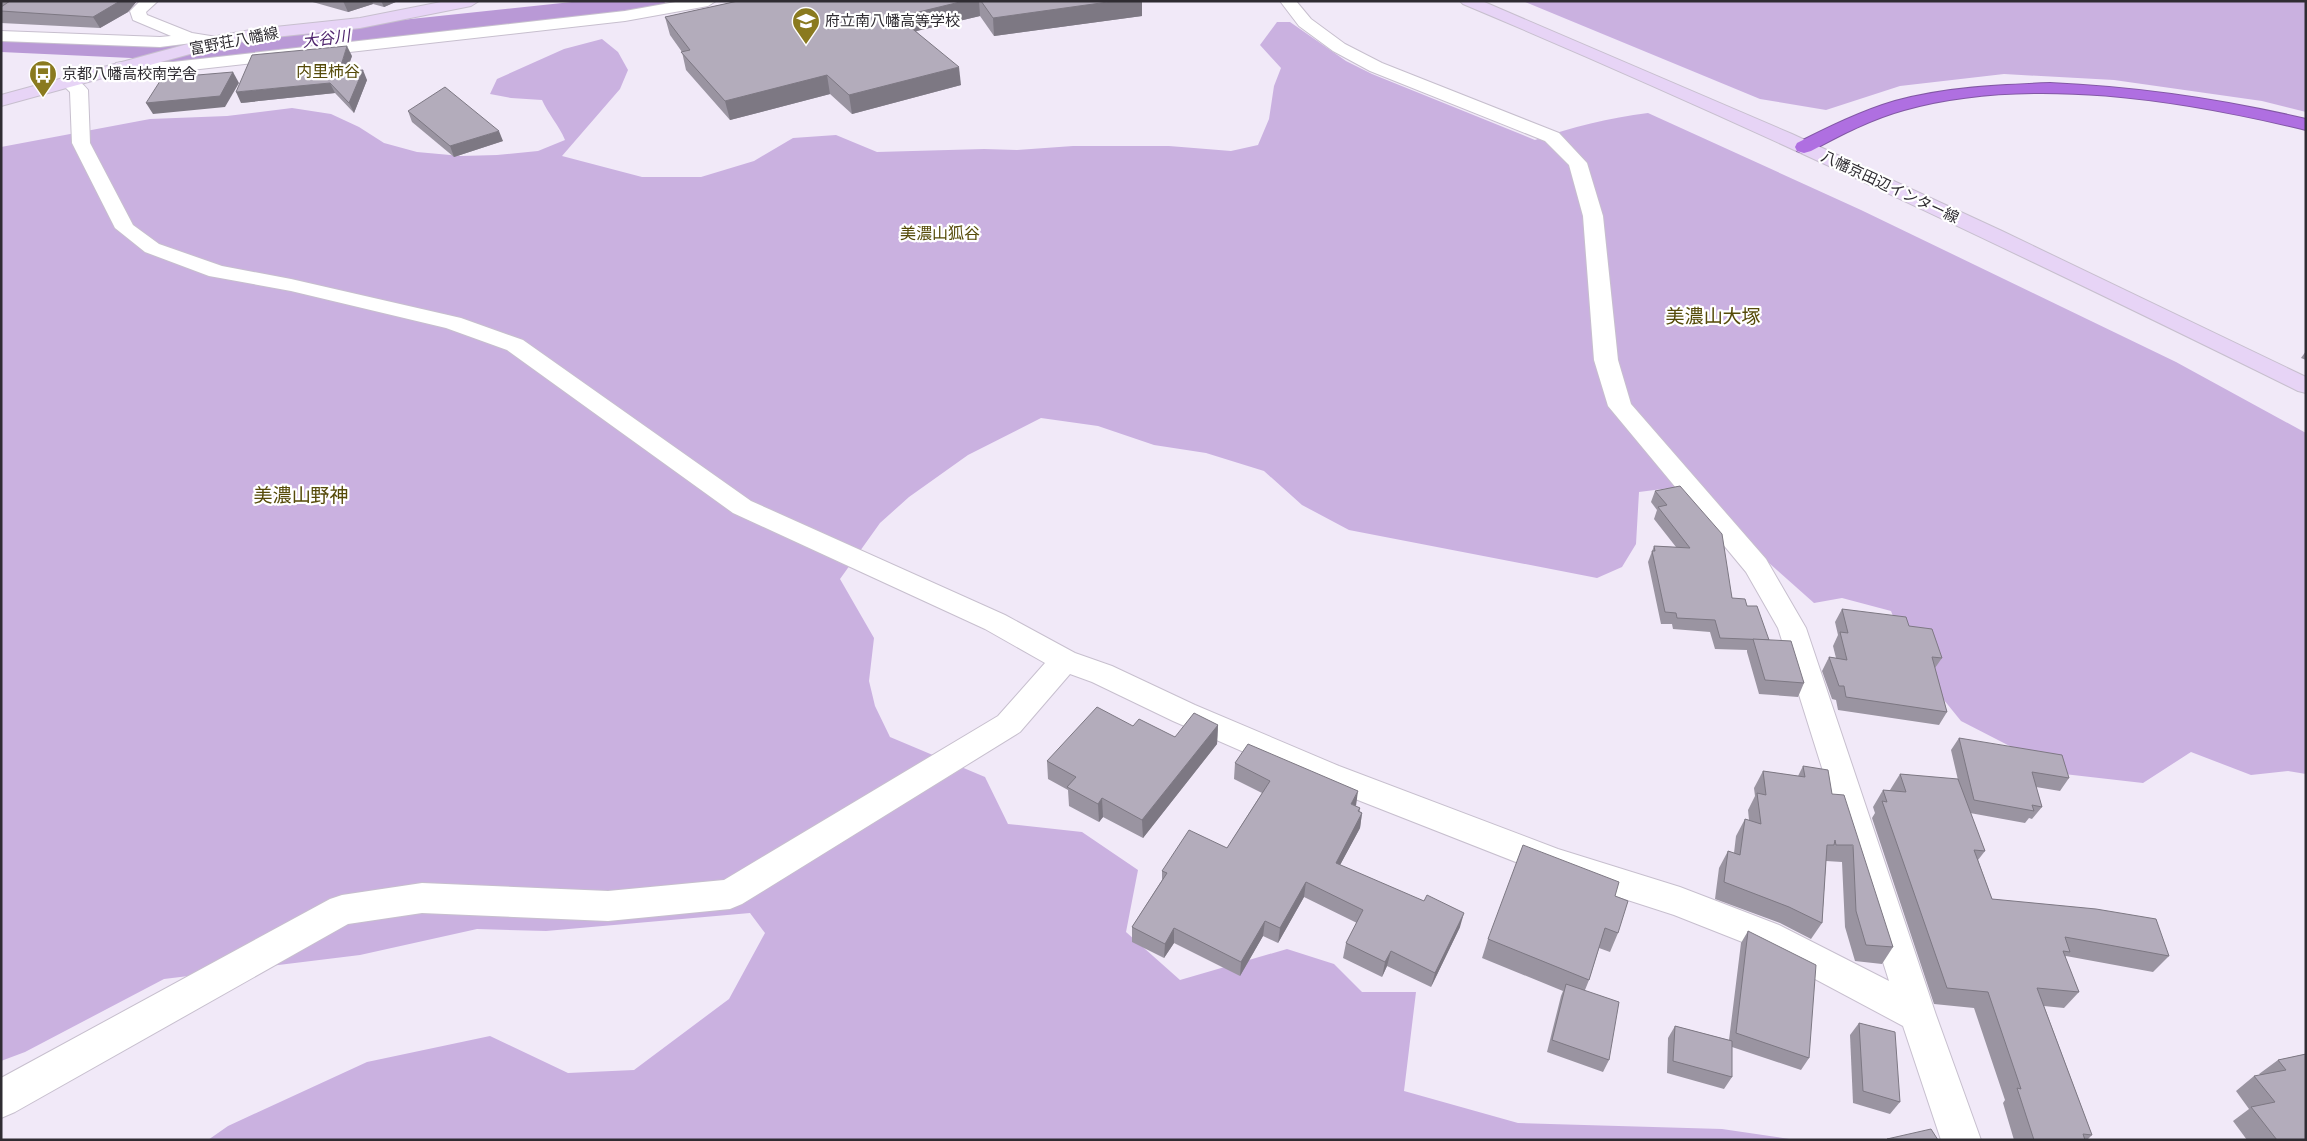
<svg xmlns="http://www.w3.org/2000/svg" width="2307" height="1141" font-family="Lora,'Noto Sans JP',serif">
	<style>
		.green { fill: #cab1e0 }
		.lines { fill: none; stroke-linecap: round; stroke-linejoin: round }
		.river { fill: #b999d6; fill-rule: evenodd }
		.minor-casing { stroke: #c7bfce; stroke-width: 2 }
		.secondary-casing { stroke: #c7bfce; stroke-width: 2 }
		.motorway-casing { stroke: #8258a4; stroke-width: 2 }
		.minor { fill: #fff; fill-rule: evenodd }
		.secondary { fill: #e7d4f6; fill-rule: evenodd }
		.motorway { fill: #af6fe1; fill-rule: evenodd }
		.wall { fill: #9a94a1 }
		.shaded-wall { fill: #7d7883 }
		.building { fill: #b3acbb; stroke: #7d7883 }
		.labels { text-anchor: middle; stroke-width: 4.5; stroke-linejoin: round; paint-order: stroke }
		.far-poi-label { font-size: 15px; fill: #2f2c32; stroke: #fff; text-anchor: start }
		.far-street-label { font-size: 15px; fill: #2f2c32; stroke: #fff }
		.far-water-label { font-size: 16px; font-style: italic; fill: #4f256d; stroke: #fff }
		.far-neighbourhood-label { font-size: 16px; fill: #554a08; stroke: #fff }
		.neighbourhood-label { font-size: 19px; fill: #554a08; stroke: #fff }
	</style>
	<rect width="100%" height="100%" fill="#f1e9f8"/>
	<g class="green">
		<path d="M1523,1H2306V112L2262,101L2114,80L2004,74L1900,86L1826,110L1760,99Z"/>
		<path d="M1277,22H1290L1346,61L1372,74L1535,140C1572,127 1609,118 1648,113L1861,210L2176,362L2306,433V774L2288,771L2251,775L2191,752L2143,783L2064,774L1961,721L1909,657L1891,611L1842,598L1814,603L1726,525L1701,484L1639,492L1636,544L1622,567L1597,578L1349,530L1302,505L1264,471L1206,453L1154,445L1098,426L1041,418L968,455L909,497L880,523L840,579L874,638L869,681L875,706L890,737L985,777L1008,824L1082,832L1138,870L1126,932L1180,980L1287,949L1334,964L1362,992H1416L1404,1091L1518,1123L1722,1129L1796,1140H208L228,1126L367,1062L490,1036L568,1073L634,1070L729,999L765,933L750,913L546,931L477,929L360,955L164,979L25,1052L1,1061V147L150,119L227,116L292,108L331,114L359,127L384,143L417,152L461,156L497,155L538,151L565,140C559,125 548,114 542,100L511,98L490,94L497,79L564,49L602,39L618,52L628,70L620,89L562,156L642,177H701L754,161L793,138L836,135L877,152L984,149L1017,150L1073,146H1169L1231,151L1258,145L1269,119L1274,86L1281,68L1260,45Z"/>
	</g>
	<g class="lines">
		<path class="river" d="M581,1H666L661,7L651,10L553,23L307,48L231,63L188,66L153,59L1,52V34L153,41L188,46L231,43L307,30Z"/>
		<g class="minor-casing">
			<g id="minor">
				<path d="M140,1H158L146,12L147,15L192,33L223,38L225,41L223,44L217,46L192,43L160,47L1,41V31L160,37L171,36L133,20L130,11Z"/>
				<path d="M681,1H716L708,6L625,21L173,72H122L116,71L114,67L116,63L122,62H173L625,11Z"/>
				<path d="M1280,1H1296L1311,19L1345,44L1382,63L1559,133L1587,163L1603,216L1618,360L1631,404L1766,559L1806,628L1936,1015L1981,1140H1941L1903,1026L1755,947L1674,915L1541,872L1317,784L1173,721L1092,682L1070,674L1020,732L742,904L730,909L608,921L422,913L348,924L15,1112L1,1118V1078L330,899L342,895L422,883L608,891L724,880L998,716L1045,663L985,629L733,513L507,350L446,328L291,291L209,276L145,252L115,228L72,143L70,92L61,83L64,79C74,77 82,82 88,90L90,143L133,225L159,244L222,266L291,279L461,318L523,340L751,501L1005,615L1075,653L1112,666L1195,705L1339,766L1558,849L1680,887L1779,925L1889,981L1778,628L1746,572L1608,406L1594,360L1583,216L1569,165L1545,141L1370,71L1333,51L1299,26Z"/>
			</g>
		</g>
		<g class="secondary-casing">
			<g id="secondary">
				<path d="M446,1H479L471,6L360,28L256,39L219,46L1,106V95L217,36L256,29L360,18Z"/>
				<path d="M1460,1H1482L1792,134L2002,231L2306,377V393L2298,391C2022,255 1746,123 1463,4Z"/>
			</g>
		</g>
		<g class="motorway-casing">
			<path id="motorway" d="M2050,83C2137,87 2221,99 2306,119V130C2182,100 2029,75 1904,110C1871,119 1841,135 1811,151L1804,153L1797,151L1795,147L1797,143C1829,127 1861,111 1895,101C1946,87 1998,85 2050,83Z"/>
		</g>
		<use href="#minor" class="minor"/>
		<use href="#secondary" class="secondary"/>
		<use href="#motorway" class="motorway"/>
	</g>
	<g class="wall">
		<path d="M1,1H137L128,12L100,28L1,23V7L2,6H1Z"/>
		<path d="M309,1H398L384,7L373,4L348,12Z"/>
		<path d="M738,1H1142V16L994,36L980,16L916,31L961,85L852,114L830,94L730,120L686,70L682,52L670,35L665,17Z"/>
		<path d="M352,56L346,71L367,80L354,113L335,93L241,103Z"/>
		<path d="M408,111L503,141L454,157L412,122Z"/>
		<path d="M2306,351V360L2301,358Z"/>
		<path d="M1680,486L1732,598L1747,606L1769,640L1804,683L1798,697L1759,694L1747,652V650L1715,649L1710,632L1673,629L1672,624H1661L1648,562L1654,546L1676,547L1654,519L1657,510L1651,502L1655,491Z"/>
		<path d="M1842,609L1909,626L1942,658L1935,668L1947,712L1939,725L1838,710L1836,700L1832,699L1822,671L1829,657L1836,658L1833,646L1838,635L1835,622Z"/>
		<path d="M1218,725L1217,744L1143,838L1103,817L1099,822L1069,806L1068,790L1048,779L1047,761L1133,726L1175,737Z"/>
		<path d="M1959,738L2069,778L2060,791L2036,787L2042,807L2032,819L2029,818L2025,823L1970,813L1985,851L1978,860L1992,899L2169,956L2153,972L2066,956L2065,957L2079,992L2064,1008L2044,1006L2092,1135L2087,1140H2014L2003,1103L2005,1100L1974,1008L1934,1004L1872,818L1875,813L1873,807L1883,790H1890L1900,774L1958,780L1951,750Z"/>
		<path d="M1235,763L1360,808L1359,811L1362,813L1360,828L1340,865L1460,927L1431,987L1387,966L1382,977L1343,958L1346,943L1357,923L1304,897L1278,943L1263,936L1240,976L1174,943L1164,958L1132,942V927L1162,880V871L1227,848L1262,793L1234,779Z"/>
		<path d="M1803,766L1832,794L1893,947L1882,964L1855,961L1845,927L1842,862L1826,861L1822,923L1811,939L1780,923L1715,899L1719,868L1728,851L1734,853L1736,836L1745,819L1749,820L1748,810L1755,796L1754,788L1763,771L1798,776Z"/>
		<path d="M1615,896L1618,933L1610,952L1599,948L1589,980L1585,990L1609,1060L1603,1072L1547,1052L1561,996L1563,991L1482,958L1488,939Z"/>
		<path d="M1748,931L1809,1058L1801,1070L1732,1047V1077L1724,1089L1667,1073L1668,1038L1675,1026L1729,1040L1741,943Z"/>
		<path d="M1859,1023L1900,1102L1890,1114L1853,1103L1850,1035Z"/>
		<path d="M2306,1054V1140H2247L2233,1121L2249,1109L2236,1091L2254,1076L2260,1075L2259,1074L2278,1060Z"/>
	</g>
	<g class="shaded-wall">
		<path d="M120,1H137L128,12L100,28L93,17Z"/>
		<path d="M343,1H372L373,4L348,12Z"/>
		<path d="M381,1H398L384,7Z"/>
		<path d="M964,1H979L980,16L900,35L898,17Z"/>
		<path d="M1115,1H1142V16L994,36L993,18Z"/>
		<path d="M347,46L352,56L343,82L339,72Z"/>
		<path d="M959,67L961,85L852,114L849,95Z"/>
		<path d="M363,70L367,80L354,113L349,103Z"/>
		<path d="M233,72L239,83L225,107L153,114L146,103Z"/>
		<path d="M827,75L830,94L730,120L725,101Z"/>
		<path d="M330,83L335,93L241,103L236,92Z"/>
		<path d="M499,131L503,141L454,157L450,146Z"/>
		<path d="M1218,725L1217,744L1143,838L1142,820Z"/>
		<path d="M1358,791L1356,806L1351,804Z"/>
		<path d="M1102,798L1103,817L1099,822L1098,804Z"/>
		<path d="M1360,808L1357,823L1362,813L1360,828L1333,878L1336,863Z"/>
		<path d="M1306,882L1304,897L1278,943L1280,928Z"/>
		<path d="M1464,913L1460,927L1431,987L1435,973Z"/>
		<path d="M1265,921L1263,936L1240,976L1241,962Z"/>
		<path d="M1174,928V943L1164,958L1165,944Z"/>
		<path d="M1391,951L1387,966L1382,977L1385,962Z"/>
	</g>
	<g class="building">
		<path d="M10,1H120L93,17L1,11V7Z"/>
		<path d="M738,1H964L898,17L959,67L849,95L827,75L725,101L681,52L690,50L665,17Z"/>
		<path d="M981,1H1115L993,18Z"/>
		<path d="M347,46L339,72L363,70L349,103L330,83L236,92L252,55Z"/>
		<path d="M233,72L220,96L146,103L162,78Z"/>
		<path d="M445,87L499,131L450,146L408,111Z"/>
		<path d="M1680,486L1722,534L1732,598L1745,599L1747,606H1757L1769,640L1720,638L1715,620L1677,618L1676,613L1665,612L1652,551H1655L1654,546L1690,548L1658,507L1667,505L1655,491Z"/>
		<path d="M1842,609L1906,617L1909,626L1932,629L1942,658L1932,657L1947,712L1846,697L1844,686H1839L1829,657L1847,660L1840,632L1848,633Z"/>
		<path d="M1753,639L1791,641L1804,683L1765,680Z"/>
		<path d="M1097,707L1133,726L1139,719L1175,737L1194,713L1218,725L1142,820L1102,798L1098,804L1067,787L1076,777L1047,761Z"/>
		<path d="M1959,738L2062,755L2069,778L2032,772L2042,807L2032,805L2034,811L1974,800Z"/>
		<path d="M1248,744L1358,791L1351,804L1360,808L1358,811L1362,813L1336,863L1424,901L1427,895L1464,913L1435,973L1391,951L1385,962L1346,943L1363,910L1306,882L1280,928L1265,921L1241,962L1174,928L1165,944L1132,927L1167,873L1162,871L1189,830L1227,848L1270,781L1235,763Z"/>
		<path d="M1803,766L1828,770L1832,794L1844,795L1893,947L1866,945L1856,911L1853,845H1836L1835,840L1834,845H1827L1822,923L1789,907L1724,882L1728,851L1740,855L1745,819L1761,824L1757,793L1766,795L1763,771L1805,777Z"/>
		<path d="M1900,774L1958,779L1985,851L1974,850L1992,899L2096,909L2156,919L2169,956L2065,937L2070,952L2063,951L2079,992L2037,988L2092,1135L2083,1134L2085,1140H2034L2017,1088L2021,1089L1988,992L1947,988L1882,801L1887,802L1883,790L1906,792Z"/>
		<path d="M1523,845L1619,882L1615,896L1628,901L1618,933L1605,928L1589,980L1488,939Z"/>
		<path d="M1748,931L1816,965L1809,1058L1736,1033Z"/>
		<path d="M1566,984L1619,1002L1609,1060L1552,1040Z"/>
		<path d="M1859,1023L1895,1032L1900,1102L1863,1091Z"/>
		<path d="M1675,1026L1732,1041V1077L1673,1061Z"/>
		<path d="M2306,1054V1140H2277L2251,1107L2275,1102L2254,1076L2286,1070L2278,1060Z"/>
		<path d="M1931,1129L1938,1140L1887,1139Z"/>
	</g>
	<defs>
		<g id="school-pin" transform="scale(1.4375)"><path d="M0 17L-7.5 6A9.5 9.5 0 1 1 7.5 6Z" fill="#8a7a1f" stroke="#fff"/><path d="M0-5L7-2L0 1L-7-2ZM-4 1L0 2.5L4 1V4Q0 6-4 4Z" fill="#fff"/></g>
		<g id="bus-pin" transform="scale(1.4375)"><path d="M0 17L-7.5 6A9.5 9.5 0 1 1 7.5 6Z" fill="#8a7a1f" stroke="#fff"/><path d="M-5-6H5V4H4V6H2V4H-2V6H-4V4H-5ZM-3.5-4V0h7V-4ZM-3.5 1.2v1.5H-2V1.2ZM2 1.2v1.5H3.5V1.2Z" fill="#fff"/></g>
	</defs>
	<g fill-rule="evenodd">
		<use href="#school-pin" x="806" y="21"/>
		<use href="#bus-pin" x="43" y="74"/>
	</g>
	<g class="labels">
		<g class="far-poi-label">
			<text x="825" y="26">府立南八幡高等学校</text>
			<text x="62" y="79">京都八幡高校南学舎</text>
		</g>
		<g class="far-street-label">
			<text transform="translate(234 41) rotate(-11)" y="5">富野荘八幡線</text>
			<text transform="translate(1890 187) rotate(25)" y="5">八幡京田辺インター線</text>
		</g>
		<g class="far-water-label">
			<text transform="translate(326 38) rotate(-7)" y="6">大谷川</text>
		</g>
		<g class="far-neighbourhood-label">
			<text x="328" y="77">内里柿谷</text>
			<text x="940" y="239">美濃山狐谷</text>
		</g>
		<g class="neighbourhood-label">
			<text x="1713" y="323">美濃山大塚</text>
			<text x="301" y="502">美濃山野神</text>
		</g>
	</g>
	<rect width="2307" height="1141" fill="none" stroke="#2f2c32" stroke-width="5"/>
</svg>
